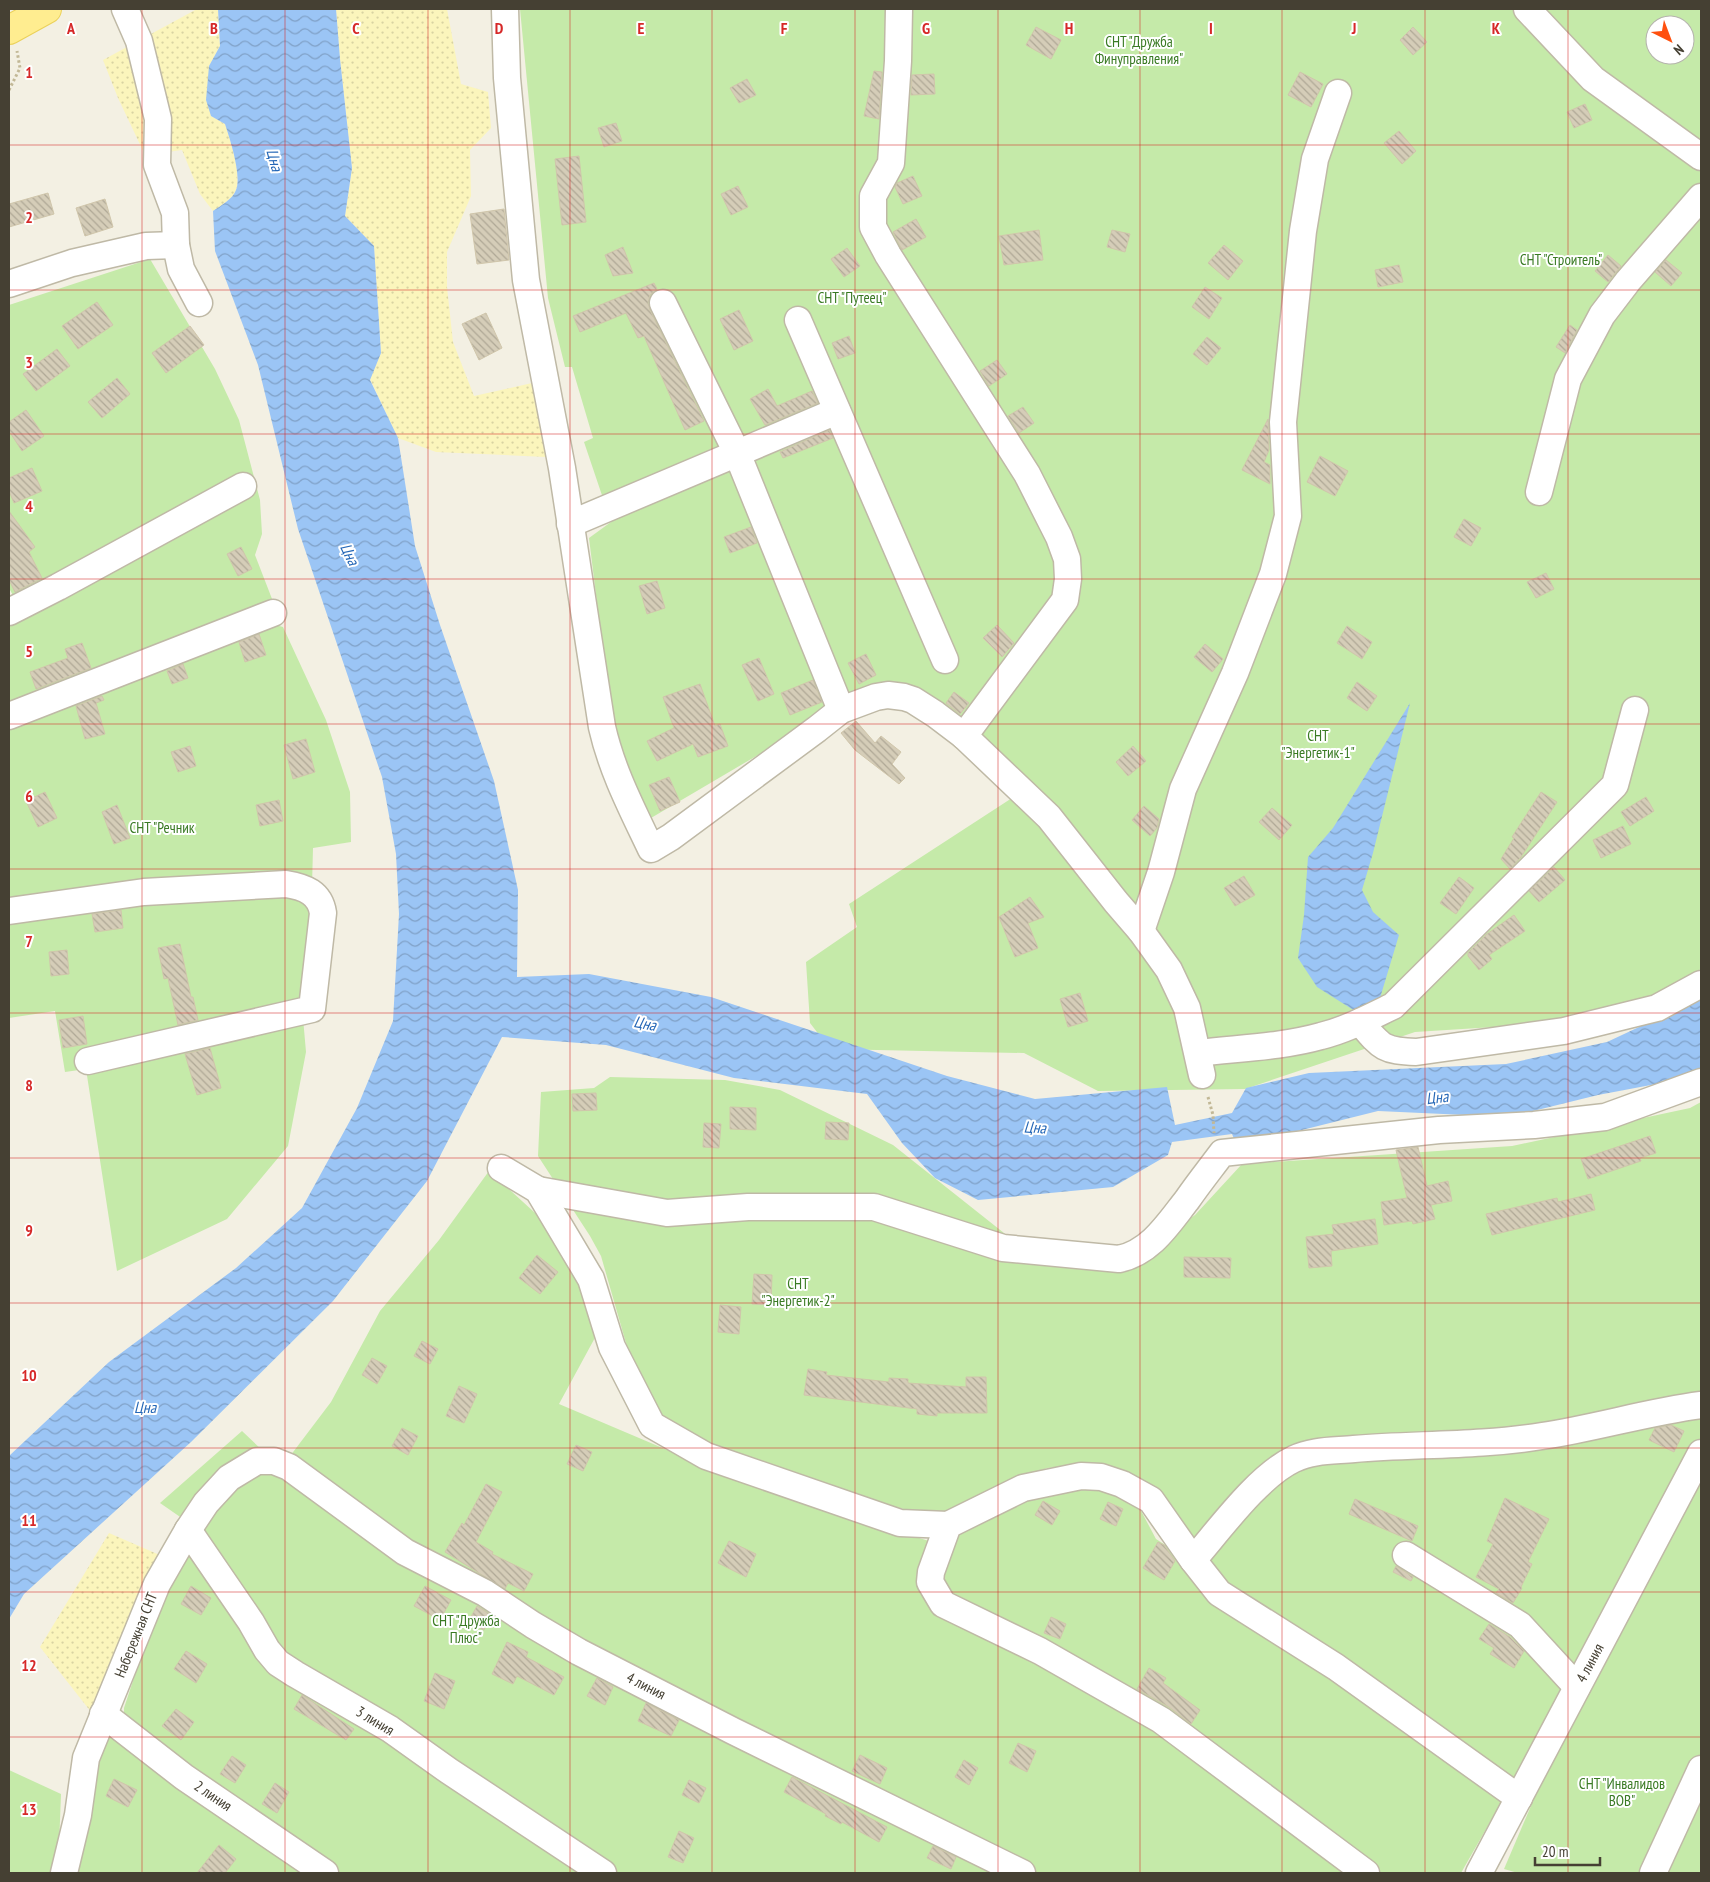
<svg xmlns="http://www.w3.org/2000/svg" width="1710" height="1882" font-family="'PT Sans Narrow',sans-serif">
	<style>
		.green { fill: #c5eaa9; fill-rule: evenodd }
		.sand { fill: url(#sand-dots) }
		.water { fill: url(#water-waves) }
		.building { fill: url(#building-back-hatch); stroke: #d0c6ab }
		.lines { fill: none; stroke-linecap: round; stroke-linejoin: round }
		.minor-casing { stroke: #bfb9a6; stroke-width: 29 }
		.major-casing { stroke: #ebd15a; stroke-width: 30 }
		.path { stroke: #c2b896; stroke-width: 3; stroke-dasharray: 2.5 2.5; stroke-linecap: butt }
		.minor { stroke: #fff; stroke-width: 26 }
		.major { stroke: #ffed90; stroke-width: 28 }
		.grid { fill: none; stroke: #d62828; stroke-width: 1; stroke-opacity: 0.55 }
		.labels { text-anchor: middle; stroke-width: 4; stroke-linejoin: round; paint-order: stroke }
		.park-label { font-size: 15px; fill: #397a23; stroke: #fff }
		.street-label { font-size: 15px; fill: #454033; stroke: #fff }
		.water-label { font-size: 16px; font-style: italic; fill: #2668b7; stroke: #fff }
		.grid-label { font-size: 16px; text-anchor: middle; font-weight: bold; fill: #d62828; stroke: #fff; stroke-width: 4; stroke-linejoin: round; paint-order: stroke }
	</style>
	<defs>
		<pattern id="sand-dots" width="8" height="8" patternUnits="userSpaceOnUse" patternTransform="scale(1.25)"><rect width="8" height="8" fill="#fbf5bc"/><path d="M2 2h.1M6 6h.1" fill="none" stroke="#d8d3a2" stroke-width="1.8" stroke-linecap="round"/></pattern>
		<pattern id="water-waves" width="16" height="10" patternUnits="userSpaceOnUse" patternTransform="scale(1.25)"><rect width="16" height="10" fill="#9bc5f5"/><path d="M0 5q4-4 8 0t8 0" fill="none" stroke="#80a1c7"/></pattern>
		<pattern id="building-back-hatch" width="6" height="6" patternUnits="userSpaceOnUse" patternTransform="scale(1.25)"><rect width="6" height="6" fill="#d5cdb8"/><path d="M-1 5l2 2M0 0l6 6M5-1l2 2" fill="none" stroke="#afa896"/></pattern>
	</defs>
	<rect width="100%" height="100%" fill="#f3f0e3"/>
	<g class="green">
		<path d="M520,9H1701V969L1652,996L1591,1013L1526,1025L1415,1032L1245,1089L1098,1091L1024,1053L830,1049L810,1023L806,962L857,927L849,904L1012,798L924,694L814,722L651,818L615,749L589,538L611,522L584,442L593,438L572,367H565L548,298ZM1655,25H1685V55H1655Z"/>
		<path d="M150,259L215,369L239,420L260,500L262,534L255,555L274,604L9,706V619L17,603L9,588V305Z"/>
		<path d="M265,622L283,627L326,720L350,792L351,842L313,848L309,1000L303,1018L306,1052L288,1146L227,1219L117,1271L86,1069L65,1072L55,1011L9,1018V723Z"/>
		<path d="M610,1077L725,1080L780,1090L893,1145L1009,1237L1127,1263L1195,1215L1242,1164L1512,1146L1690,1108L1701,1102V1391L1518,1433L1318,1444L1200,1539L1183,1538L1095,1464L1047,1468L1002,1485L954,1510L918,1513L756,1468L660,1417L630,1357L601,1256L590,1236L538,1156L541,1092L594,1088Z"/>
		<path d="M489,1171L557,1233L581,1279L597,1334L559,1404L738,1480L932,1542L956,1533L1024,1492L1071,1482L1120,1497L1139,1507L1156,1539L1190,1561L1271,1484L1302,1463L1701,1412V1442L1563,1694L1461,1873H69L107,1733L124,1719V1708L186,1521L160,1503L242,1431L281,1468L331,1402L380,1311L439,1240Z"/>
		<path d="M1701,1471V1873H1518L1504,1869L1560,1738Z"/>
		<path d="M9,1770L61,1794L58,1873H9Z"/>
	</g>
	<g class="sand">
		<path d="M197,9H218L220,46L209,66L211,116L225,124C230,139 242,176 236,190C233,199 220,206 213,211L200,194L182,150L145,155L118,98L103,60Z"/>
		<path d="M336,9H447L461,84L488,92L491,128L470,150L471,196L447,252V287L453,342L474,396L532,383L546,457L436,452L398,438L370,379L381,353L374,246L345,216L352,168L340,59Z"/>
		<path d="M109,1533L162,1556L95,1717L40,1647Z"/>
	</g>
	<g class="water">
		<path d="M218,9H336L340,59L352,168L345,216L374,246L381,353L370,380L398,438L415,546L440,625L494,781L518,890L517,977L589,974L711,997L947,1076L1035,1099L1167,1087L1175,1125L1232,1113L1246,1088L1309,1073L1506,1064L1607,1042L1701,998V1072L1688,1078L1598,1095L1509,1117L1378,1111L1266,1139L1235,1141L1232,1134L1172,1142L1168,1155L1113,1187L978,1200L935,1178L902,1143L867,1094L734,1078L606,1045L502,1037L427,1181L333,1301L191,1442L24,1594L9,1619V1456L109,1362L236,1268L302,1208L357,1108L393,1021L399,914L396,854L382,777L298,529L258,365L215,251L213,211C220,206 233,199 236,190C242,176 230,139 225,124L211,116L206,100L209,66L220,46Z"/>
		<path d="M1410,703L1373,853L1362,890L1373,912L1399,935L1377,1008L1355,1011L1317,987L1298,958L1304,915L1308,857L1333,828Z"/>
	</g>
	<g class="building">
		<path d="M1036,27L1061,40L1051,59L1026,45Z"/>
		<path d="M1413,27L1427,42L1413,55L1400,40Z"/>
		<path d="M874,71L882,72L879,119L864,116Z"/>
		<path d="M1300,72L1323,84L1311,107L1288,95Z"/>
		<path d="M934,74L935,94L911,95L912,75Z"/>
		<path d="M747,79L756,95L739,103L730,88Z"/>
		<path d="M1585,104L1592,120L1574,128L1567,112Z"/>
		<path d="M616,123L622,141L604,147L598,128Z"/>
		<path d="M1399,131L1416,151L1402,164L1384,143Z"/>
		<path d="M579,156L586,222L562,225L555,159Z"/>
		<path d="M913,176L922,196L903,204L895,187L897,183Z"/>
		<path d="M738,186L748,207L731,215L721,194Z"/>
		<path d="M48,193L54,214L9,227V204Z"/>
		<path d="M105,199L113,227L85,236L76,208Z"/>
		<path d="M504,209L509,260L477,264L470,214Z"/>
		<path d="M916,219L926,237L902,250L893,232Z"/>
		<path d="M1039,230L1043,260L1004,265L999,236Z"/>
		<path d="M1112,230L1130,234L1125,252L1107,247Z"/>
		<path d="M1224,245L1243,261L1228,280L1208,263Z"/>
		<path d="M623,247L633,273L613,276L605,255Z"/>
		<path d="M847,248L860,266L844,277L831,259Z"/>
		<path d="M1608,255L1621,266L1608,282L1595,271Z"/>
		<path d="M1666,260L1682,273L1671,286L1655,272Z"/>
		<path d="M1399,265L1403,282L1378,287L1375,270Z"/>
		<path d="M654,283L657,289L650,295L648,303L650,310L704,421L685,430L644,336L638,338L626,313L580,332L573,316Z"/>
		<path d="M1205,287L1222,298L1209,319L1192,307Z"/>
		<path d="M97,302L113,325L78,349L62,326Z"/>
		<path d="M739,310L753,341L734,350L720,319Z"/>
		<path d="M486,313L502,348L479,360L462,324Z"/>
		<path d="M1570,325L1577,330L1565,353L1556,347Z"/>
		<path d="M190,326L204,345L166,373L152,353Z"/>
		<path d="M849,336L855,353L838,359L832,343Z"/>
		<path d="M1207,337L1221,348L1207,365L1193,354Z"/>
		<path d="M57,349L70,366L36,391L23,374Z"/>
		<path d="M997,360L1007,374L989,386L980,371Z"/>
		<path d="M117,378L130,394L102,418L88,402Z"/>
		<path d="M768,389L777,406L812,391L818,403L765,425L750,399Z"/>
		<path d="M1023,407L1034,423L1019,433L1008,416Z"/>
		<path d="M26,410L44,436L22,451L9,431V422Z"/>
		<path d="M1268,419L1269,450L1264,462L1270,465V484L1242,470Z"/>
		<path d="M829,430L833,438L783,458L780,452Z"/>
		<path d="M1320,456L1348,471L1335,496L1307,482Z"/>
		<path d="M32,468L42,491L14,503L9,491V478Z"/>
		<path d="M9,511L35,547L29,552L42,578L15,592L9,580Z"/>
		<path d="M1464,519L1481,528L1471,546L1454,537Z"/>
		<path d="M751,527L757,543L730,553L724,537Z"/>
		<path d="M241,547L252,569L238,576L227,554Z"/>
		<path d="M1546,573L1554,589L1536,598L1527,582Z"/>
		<path d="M657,581L665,608L647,614L639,586Z"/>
		<path d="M997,625L1014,643L1002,657L983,638Z"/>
		<path d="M1347,626L1372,642L1362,659L1337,643Z"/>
		<path d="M259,634L266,655L245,662L239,642Z"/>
		<path d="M82,643L91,668L36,689L30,672L68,658L65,649Z"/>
		<path d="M1205,644L1223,659L1212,672L1194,657Z"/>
		<path d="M866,654L876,675L859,684L848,663Z"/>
		<path d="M759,658L774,694L758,701L742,665Z"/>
		<path d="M183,664L188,678L172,684L167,671Z"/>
		<path d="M813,680L822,702L790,715L781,693Z"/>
		<path d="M1357,682L1377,696L1367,711L1347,698Z"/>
		<path d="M700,684L715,726L720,724L728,746L698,757L693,744L657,761L647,741L674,728L663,697Z"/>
		<path d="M954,692L969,703L960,714L946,703Z"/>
		<path d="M102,696L104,700L96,703L105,734L85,739L76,706Z"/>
		<path d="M856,721L875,743L881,736L901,752L892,764L905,778L899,784L855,750L841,733Z"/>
		<path d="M306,739L315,772L293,779L284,745Z"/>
		<path d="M190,746L196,766L178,772L171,752Z"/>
		<path d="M1133,746L1146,761L1128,776L1116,762Z"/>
		<path d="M669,777L680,802L660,811L649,785Z"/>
		<path d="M45,792L57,818L38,827L26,801Z"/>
		<path d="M1541,792L1557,802L1521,857L1510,869L1501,859L1514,838L1512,837Z"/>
		<path d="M1646,797L1654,811L1630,826L1621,812Z"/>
		<path d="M279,800L283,821L260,826L256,805Z"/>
		<path d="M117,805L130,838L114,844L102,812Z"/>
		<path d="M1144,806L1159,819L1157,828L1150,836L1132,820Z"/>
		<path d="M1272,808L1292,825L1279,840L1259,822Z"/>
		<path d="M1623,826L1631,844L1601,858L1593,840Z"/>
		<path d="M1554,867L1565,880L1539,902L1529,891Z"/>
		<path d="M1244,876L1255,895L1235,906L1224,888Z"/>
		<path d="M1459,877L1474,888L1456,914L1440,903Z"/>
		<path d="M1030,897L1044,917L1028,923L1038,948L1015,957L999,917Z"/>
		<path d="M121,910L123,928L95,932L92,914Z"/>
		<path d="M1514,915L1525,931L1489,955L1492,959L1479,970L1468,956V953L1487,934Z"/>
		<path d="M180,944L191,997H193L198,1020L178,1025L168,978L164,979L158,948Z"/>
		<path d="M67,950L69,974L51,976L49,952Z"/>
		<path d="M1080,993L1088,1021L1068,1027L1060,999Z"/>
		<path d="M83,1016L87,1044L63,1048L59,1020Z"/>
		<path d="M210,1048L221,1088L197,1095L185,1054Z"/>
		<path d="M596,1093L597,1110L573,1111L572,1094Z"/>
		<path d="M730,1107L756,1108V1130L730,1129Z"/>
		<path d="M826,1122L849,1123L848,1140L825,1139Z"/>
		<path d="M704,1123L721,1124L719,1148L703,1147Z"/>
		<path d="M1650,1136L1656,1153L1640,1158L1641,1161L1588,1179L1581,1159Z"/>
		<path d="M1418,1147L1427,1186L1448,1181L1452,1201L1431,1205L1435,1219L1413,1224L1412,1221L1384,1225L1381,1202L1407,1198L1396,1150Z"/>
		<path d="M1591,1194L1595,1210L1492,1235L1486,1214L1557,1198L1558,1202Z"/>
		<path d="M1375,1219L1378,1244L1331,1251L1332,1266L1309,1268L1306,1237L1334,1234L1332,1225Z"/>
		<path d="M537,1255L558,1272L540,1294L519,1278Z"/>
		<path d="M1184,1257L1231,1258L1230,1278L1184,1277Z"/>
		<path d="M754,1274L772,1275L771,1305L752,1304Z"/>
		<path d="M720,1305L741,1307L739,1334L718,1332Z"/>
		<path d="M422,1341L438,1349L430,1364L414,1356Z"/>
		<path d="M372,1358L387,1366L377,1384L362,1375Z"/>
		<path d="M808,1369L827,1372L826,1375L889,1382V1378L908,1379V1383L966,1387V1377H986L987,1413H937V1416L917,1414V1409L804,1395Z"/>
		<path d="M459,1386L477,1394L464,1423L446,1416Z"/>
		<path d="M1671,1425L1684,1431L1674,1452L1649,1440L1655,1428Z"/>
		<path d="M402,1428L418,1436L408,1455L392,1446Z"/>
		<path d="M576,1445L592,1452L583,1471L567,1464Z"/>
		<path d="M486,1484L502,1492L476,1542L493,1552L492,1554L533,1574L524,1591L508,1583L505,1589L445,1552L462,1523L464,1525Z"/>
		<path d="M1505,1498L1549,1519L1528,1562L1532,1564L1521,1587L1522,1588L1513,1603L1496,1593L1499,1589L1476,1577L1493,1544L1487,1541Z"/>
		<path d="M1355,1499L1418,1526L1412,1541L1349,1514Z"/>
		<path d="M1043,1501L1060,1511L1052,1525L1035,1515Z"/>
		<path d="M1108,1502L1123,1509L1116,1526L1100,1519Z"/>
		<path d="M729,1541L756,1554L746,1577L718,1563Z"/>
		<path d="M1158,1542L1164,1545L1175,1561L1164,1580L1143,1568Z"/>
		<path d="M1396,1566L1413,1577L1411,1581L1393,1572Z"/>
		<path d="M191,1586L211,1598L201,1615L181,1604Z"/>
		<path d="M425,1586L451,1600L440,1620L414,1606Z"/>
		<path d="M477,1606L491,1615L484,1630L468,1622Z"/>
		<path d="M1051,1617L1066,1624L1060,1639L1044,1633Z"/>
		<path d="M1489,1624L1510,1637L1524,1651L1514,1668L1490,1654L1494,1648L1479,1639Z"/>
		<path d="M507,1642L528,1652L526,1657L564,1677L554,1695L517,1676L513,1684L492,1674Z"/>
		<path d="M186,1651L207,1664L196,1683L174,1669Z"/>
		<path d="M1149,1668L1166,1678L1163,1683L1200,1710L1191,1724L1169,1707L1137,1689Z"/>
		<path d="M435,1673L455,1681L444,1709L424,1701Z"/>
		<path d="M597,1678L613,1687L605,1705L587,1696Z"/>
		<path d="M302,1695L354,1729L346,1740L294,1709Z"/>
		<path d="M646,1703L679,1720L671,1736L638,1721Z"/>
		<path d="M176,1709L194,1722L181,1740L162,1726Z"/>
		<path d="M1018,1743L1036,1751L1027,1772L1009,1763Z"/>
		<path d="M860,1755L887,1768L880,1784L852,1771Z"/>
		<path d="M232,1756L246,1765L235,1783L220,1774Z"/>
		<path d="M964,1760L978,1768L969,1785L955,1777Z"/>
		<path d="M792,1777L887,1827L879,1842L842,1822L841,1824L825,1816L826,1814L784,1792Z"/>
		<path d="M114,1779L137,1790L128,1807L106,1796Z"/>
		<path d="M689,1780L706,1788L699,1803L682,1795Z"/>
		<path d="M275,1783L289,1792L277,1813L262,1804Z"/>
		<path d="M679,1831L694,1838L683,1863L668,1857Z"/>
		<path d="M219,1845L236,1859L225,1873H197Z"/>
		<path d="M933,1846L956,1857L951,1869L927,1858Z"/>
	</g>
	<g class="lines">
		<g class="minor-casing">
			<g id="minor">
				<path d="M125,9L139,41L158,119L157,165L175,213L176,245L181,269L199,303"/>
				<path d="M505,9L507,78L526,280L562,468L602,727C612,771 632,809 651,849L671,837L817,729L841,710L876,697L888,695L904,697L913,700L935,714L964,736L1049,817L1116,902L1141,931L1169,970L1187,1008L1202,1075"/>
				<path d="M899,9L898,61L891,163L873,196V227L888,255L1027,474L1059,537L1067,559L1068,579L1065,600L964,736"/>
				<path d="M1527,9L1593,79L1701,157"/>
				<path d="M9,284L72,263L146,246L176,245"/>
				<path d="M663,303L737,453L841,710"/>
				<path d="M798,320L945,660"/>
				<path d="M1539,492L1568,379L1602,315L1628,281L1701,197"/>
				<path d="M570,524L837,411"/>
				<path d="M9,612L58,587L243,486"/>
				<path d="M9,716L273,613"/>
				<path d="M9,911L144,892L286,884C305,887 320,893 323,913L312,1009L88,1061"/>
				<path d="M1141,931L1161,872L1183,789L1235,673L1273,574L1288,516L1283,422L1303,231L1315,159L1338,93"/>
				<path d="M1360,1022C1381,1047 1383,1051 1416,1052L1564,1031L1657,1008L1701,984"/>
				<path d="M1198,1053C1239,1048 1282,1047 1321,1036C1346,1030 1370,1017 1393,1006L1615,785L1635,710"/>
				<path d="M501,1168L538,1190L591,1279L612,1347L652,1425L706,1456L900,1523L948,1525"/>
				<path d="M538,1190L667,1213L748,1207H874L1003,1248L1119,1259C1151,1252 1168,1224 1187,1200C1198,1184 1210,1169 1222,1153L1439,1130L1534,1125L1605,1117L1701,1082"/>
				<path d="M188,1530L251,1622L267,1650L278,1663L295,1674L390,1729L449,1771L603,1873"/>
				<path d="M1406,1555L1520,1625L1577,1687"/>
				<path d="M1193,1560L1219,1593L1336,1667L1519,1798"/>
				<path d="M103,1714L184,1777L325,1873"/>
				<path d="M64,1873L78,1815L86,1758L157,1584L188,1530L206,1503L229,1478L257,1461H274L289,1467L405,1552L485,1593L533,1625L579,1652L733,1731L1022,1873"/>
				<path d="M1366,1873L1161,1720L1040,1651L943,1604L930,1582L931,1572L948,1525L1023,1488L1081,1476L1101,1477L1122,1484L1151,1500L1193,1560C1220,1529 1258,1476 1294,1459C1312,1450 1334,1451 1354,1449C1416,1444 1479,1446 1542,1436C1596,1428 1647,1412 1701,1405"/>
				<path d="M1479,1873L1701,1453"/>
				<path d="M1653,1873L1701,1769"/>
			</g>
		</g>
		<g class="major-casing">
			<path id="major" d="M9,30L47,9"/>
		</g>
		<g class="path">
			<path d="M9,90L20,68L17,51"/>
			<path d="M1208,1097L1213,1115L1214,1133"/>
		</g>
		<use href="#minor" class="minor"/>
		<use href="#major" class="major"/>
	</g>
	<path class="grid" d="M142,9V1873M285,9V1873M428,9V1873M570,9V1873M712,9V1873M855,9V1873M998,9V1873M1140,9V1873M1282,9V1873M1425,9V1873M1568,9V1873M9,145H1701M9,290H1701M9,434H1701M9,579H1701M9,724H1701M9,869H1701M9,1013H1701M9,1158H1701M9,1303H1701M9,1448H1701M9,1592H1701M9,1737H1701"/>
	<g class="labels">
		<g class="park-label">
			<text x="1139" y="47">СНТ "Дружба<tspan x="1139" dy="17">Финуправления"</tspan></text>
			<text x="1561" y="265">СНТ "Строитель"</text>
			<text x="852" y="303">СНТ "Путеец"</text>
			<text x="1318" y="741">СНТ<tspan x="1318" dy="17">"Энергетик-1"</tspan></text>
			<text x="162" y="833">СНТ "Речник</text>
			<text x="798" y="1289">СНТ<tspan x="798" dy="17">"Энергетик-2"</tspan></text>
			<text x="466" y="1626">СНТ "Дружба<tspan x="466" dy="17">Плюс"</tspan></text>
			<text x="1622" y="1789">СНТ "Инвалидов<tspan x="1622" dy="17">ВОВ"</tspan></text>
		</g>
		<g class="street-label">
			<text transform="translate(136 1635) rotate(-68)" y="5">Набережная СНТ</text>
			<text transform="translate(1590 1663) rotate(-62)" y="5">4 линия</text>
			<text transform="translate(646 1686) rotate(27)" y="5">4 линия</text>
			<text transform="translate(375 1721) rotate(31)" y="5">3 линия</text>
			<text transform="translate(213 1796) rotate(34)" y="5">2 линия</text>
		</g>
		<g class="water-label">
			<text transform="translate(275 160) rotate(75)" y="6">Цна</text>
			<text transform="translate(350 554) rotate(64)" y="6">Цна</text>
			<text transform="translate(645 1023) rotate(11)" y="6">Цна</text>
			<text transform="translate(1437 1097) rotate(-7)" y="6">Цна</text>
			<text transform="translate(1035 1127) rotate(3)" y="6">Цна</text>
			<text x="145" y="1413">Цна</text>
		</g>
	</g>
	<g class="grid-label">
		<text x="71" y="34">A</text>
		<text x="214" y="34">B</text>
		<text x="356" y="34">C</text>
		<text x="499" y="34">D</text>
		<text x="641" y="34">E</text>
		<text x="784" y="34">F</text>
		<text x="926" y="34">G</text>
		<text x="1069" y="34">H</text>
		<text x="1211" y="34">I</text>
		<text x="1354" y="34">J</text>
		<text x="1496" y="34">K</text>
		<text x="29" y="78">1</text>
		<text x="29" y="223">2</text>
		<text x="29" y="368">3</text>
		<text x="29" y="512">4</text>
		<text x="29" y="657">5</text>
		<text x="29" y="802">6</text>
		<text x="29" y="947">7</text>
		<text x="29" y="1091">8</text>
		<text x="29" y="1236">9</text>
		<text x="29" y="1381">10</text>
		<text x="29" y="1526">11</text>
		<text x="29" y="1671">12</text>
		<text x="29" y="1815">13</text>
	</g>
	<rect width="1710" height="1882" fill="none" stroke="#454033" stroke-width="20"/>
	<g transform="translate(1670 40) rotate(138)"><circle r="24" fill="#ffffff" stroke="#b5b3ad"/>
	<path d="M0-4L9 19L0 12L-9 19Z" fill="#ff500e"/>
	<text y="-8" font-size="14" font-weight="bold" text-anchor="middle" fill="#454033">N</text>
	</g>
	<path d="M1535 1857v8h65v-8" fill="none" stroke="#454033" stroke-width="2.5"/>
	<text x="1542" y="1857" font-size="15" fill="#454033" stroke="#ffffff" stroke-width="4" paint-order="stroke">20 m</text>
</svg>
